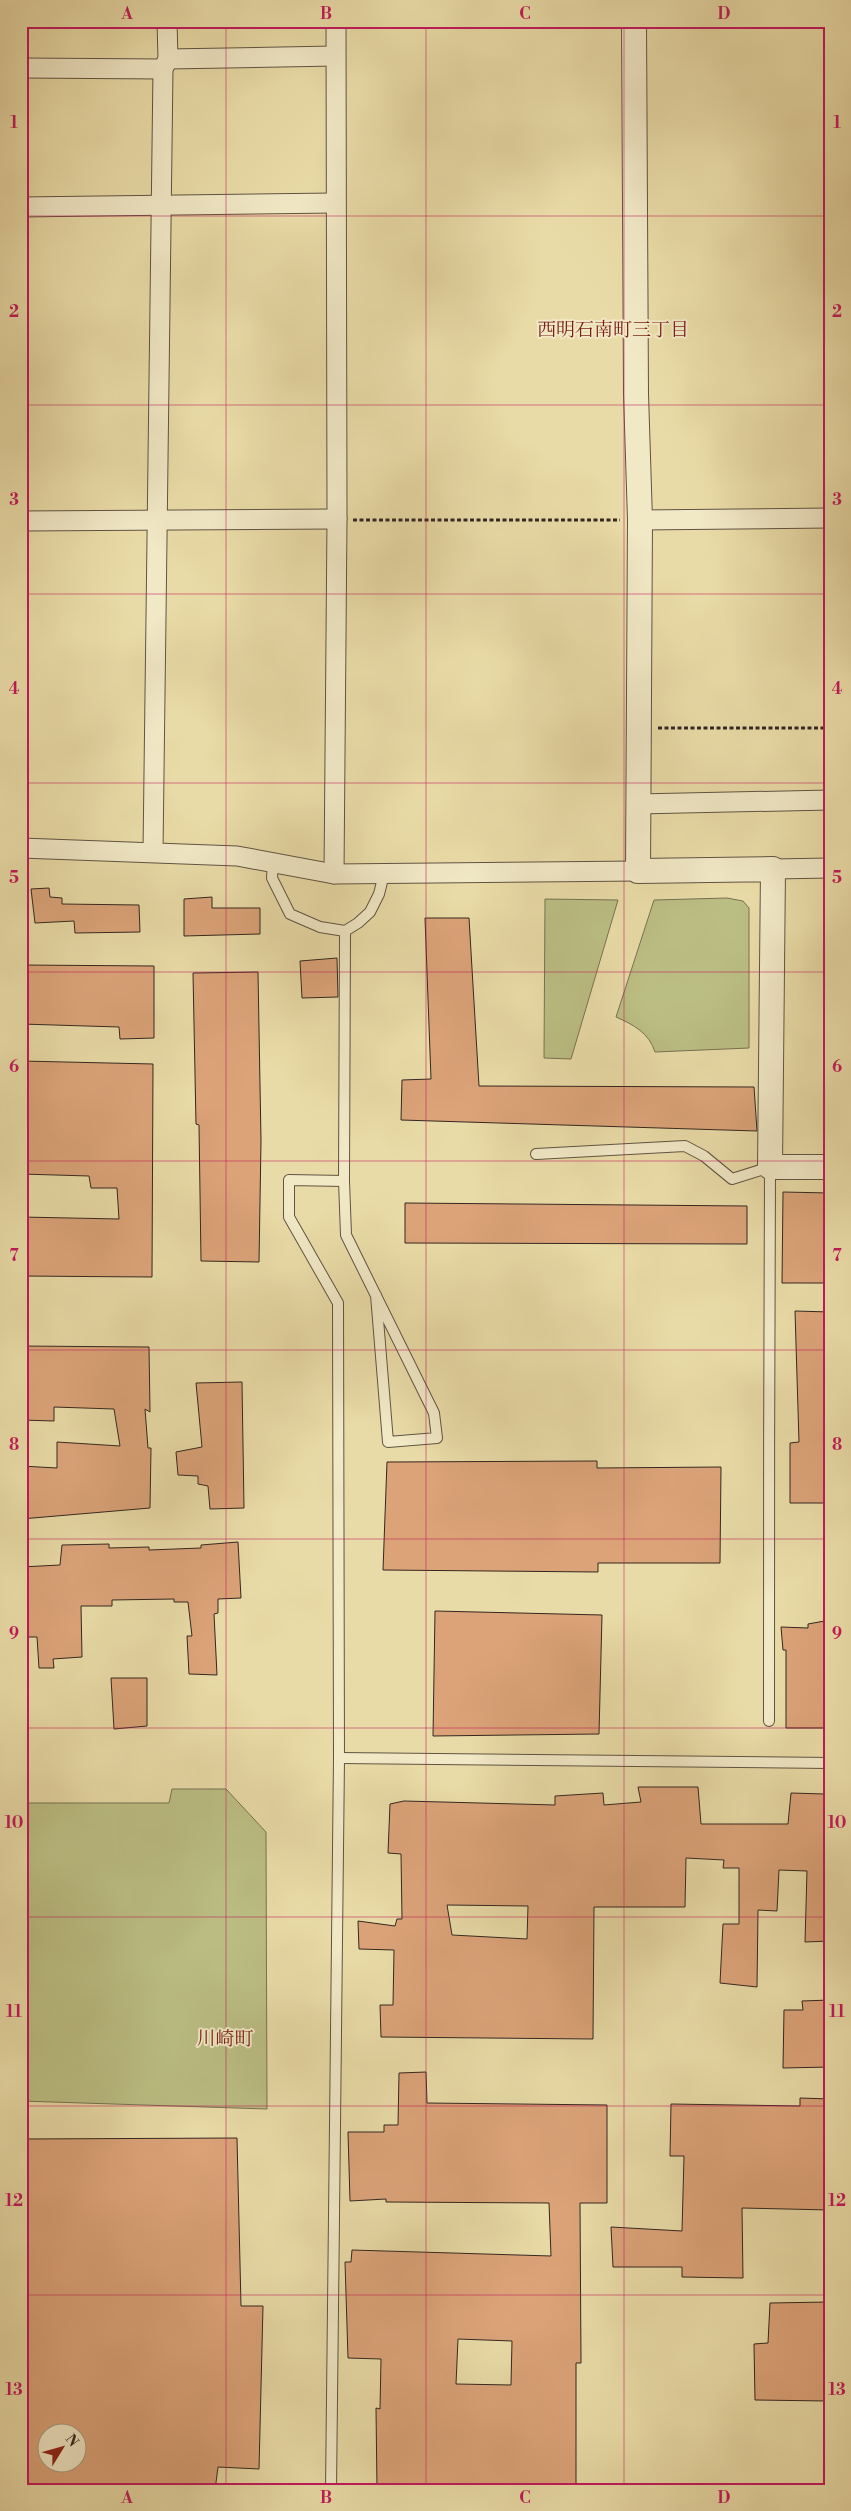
<svg xmlns="http://www.w3.org/2000/svg" width="851" height="2511" font-family="'Libre Bodoni','Noto Serif JP',serif">
	<style>
		.green { fill: #bbbe83; stroke: #777252 }
		.building { fill: #dca379; stroke: #332721; fill-rule: evenodd }
		.lines { fill: none; stroke-linecap: round; stroke-linejoin: round }
		.service-casing { stroke: #605442; stroke-width: 12 }
		.minor-casing { stroke: #605442; stroke-width: 21 }
		.tertiary-casing { stroke: #605442; stroke-width: 26 }
		.path { stroke: #332721; stroke-width: 3; stroke-dasharray: 4 2.5; stroke-linecap: butt }
		.service { stroke: #f1e8c6; stroke-width: 10 }
		.minor { stroke: #f1e8c6; stroke-width: 19 }
		.tertiary { stroke: #f1e8c6; stroke-width: 24 }
		.grid { fill: none; stroke: #c2185b; stroke-width: 1; stroke-opacity: 0.55 }
		.labels { text-anchor: middle; stroke-width: 4; stroke-linejoin: round; paint-order: stroke }
		.neighbourhood-label { font-size: 19px; fill: #7a1f14; stroke: #f1e8c6 }
		.neatline { fill: none; stroke: #c2185b; stroke-width: 2 }
		.grid-label { font-size: 16px; text-anchor: middle; font-weight: bold; fill: #c2185b }
	</style>
	<rect width="100%" height="100%" fill="#e9dba7"/>
	<filter id="stains"><feTurbulence type="fractalNoise" baseFrequency=".004" numOctaves="4"/><feColorMatrix values="0 0 0 0 .2 0 0 0 0 .09 0 0 0 0 .02 0 0 0 .5 -.17"/></filter>
	<radialGradient id="worn" r=".72"><stop offset=".6" stop-color="#630" stop-opacity="0"/><stop offset="1" stop-color="#630" stop-opacity=".3"/></radialGradient>
	<g class="green">
		<path d="M727,898L743,901L749,908V1048L655,1052C649,1033 634,1025 616,1017L654,900Z"/>
		<path d="M545,899L618,900L571,1059L544,1058Z"/>
		<path d="M172,1789H226L266,1832L267,2109L21,2101V1803H169Z"/>
	</g>
	<g class="building">
		<path d="M49,888L50,897L62,898V904L139,905L140,932L75,933L74,921L35,923L31,889Z"/>
		<path d="M212,897V908H260V934L184,936V899Z"/>
		<path d="M425,918H469L479,1086L754,1087L757,1131L401,1120L402,1080L431,1079Z"/>
		<path d="M337,958L338,997L302,998L300,961Z"/>
		<path d="M21,965L154,966V1038L120,1039L119,1027L21,1024Z"/>
		<path d="M258,972L261,1141L259,1262L201,1261L199,1125L196,1124L193,973Z"/>
		<path d="M21,1061L153,1064L152,1277L21,1276V1217L119,1219L117,1188H91L89,1176L21,1174Z"/>
		<path d="M783,1192L830,1193V1283H782Z"/>
		<path d="M405,1203L747,1206V1244L405,1243Z"/>
		<path d="M795,1311L830,1312V1503H790V1443L799,1442Z"/>
		<path d="M21,1346L149,1347L150,1412L145,1409L148,1448H151L150,1508L21,1519V1466L57,1468V1442L120,1446L114,1409L54,1407V1421L21,1420Z"/>
		<path d="M242,1382L244,1508L210,1509L208,1486L198,1484V1476L178,1475L176,1452L202,1447L196,1383Z"/>
		<path d="M597,1461V1468L721,1467L720,1563H598V1572L383,1570L387,1462Z"/>
		<path d="M238,1542L241,1598L218,1599V1613L214,1614L217,1675L189,1674L187,1636H192L188,1602H174V1599L112,1600V1606H81L82,1657L53,1659L54,1668H39L37,1637H21V1567L60,1565L62,1545L109,1544V1548L149,1547V1550L201,1548V1545Z"/>
		<path d="M435,1611L602,1615L599,1734L433,1736Z"/>
		<path d="M830,1620V1728H786V1650H783L781,1627L808,1628V1624Z"/>
		<path d="M111,1678H147V1726L114,1729Z"/>
		<path d="M638,1787H698L701,1824H788L791,1793L824,1794L825,1810L830,1811V1941L805,1942L807,1871L779,1870L777,1911L758,1910L757,1987L720,1983L723,1924H739V1868H723L724,1860L686,1858L685,1907H594L593,2039L381,2037L380,2005H393L394,1950L359,1949L358,1921L395,1926L397,1919H402L401,1854L388,1853L390,1804L404,1801L555,1805V1796L603,1793L604,1805L641,1802ZM447,1905L528,1906L527,1939L452,1935Z"/>
		<path d="M830,2000V2067L783,2068L784,2010H803L802,2001Z"/>
		<path d="M426,2072L427,2103L607,2105V2203H580L581,2363H576V2490H377L376,2408L380,2409L381,2359L348,2358L345,2262H351L352,2250L551,2256L549,2203L386,2202V2199L350,2201L348,2132H384V2125H398L399,2073ZM458,2339L512,2341L511,2385L456,2384Z"/>
		<path d="M800,2098L830,2099V2210L742,2208L743,2278L682,2277V2267H613L611,2227L682,2231L684,2156H670L671,2104L800,2106Z"/>
		<path d="M237,2138L241,2306H263L259,2469L218,2467L215,2490H21V2139ZM48,2434H78V2464H48Z"/>
		<path d="M829,2302L828,2401L755,2400L754,2344L768,2343L770,2303Z"/>
	</g>
	<g class="lines">
		<g class="service-casing">
			<g id="service">
				<path d="M273,863L272,878L290,914L320,927L345,931L358,923L370,912L379,894L384,874"/>
				<path d="M536,1154L685,1146L704,1156L732,1179L770,1167C770,1352 768,1536 769,1721"/>
				<path d="M344,1181L346,1235L434,1413L437,1438L388,1442L376,1295"/>
				<path d="M339,1758L830,1763"/>
				<path d="M331,2490L339,1758L338,1303L289,1217V1180L344,1181L345,931"/>
			</g>
		</g>
		<g class="minor-casing">
			<g id="minor">
				<path d="M168,59L335,56"/>
				<path d="M21,68L163,69"/>
				<path d="M21,207L335,203"/>
				<path d="M640,520L830,518"/>
				<path d="M21,521L337,519"/>
				<path d="M637,804L830,800"/>
				<path d="M21,848L237,856L334,874L638,871"/>
				<path d="M153,852L163,69L168,59L167,21"/>
				<path d="M773,869L830,868"/>
				<path d="M334,874L337,519L336,21"/>
			</g>
		</g>
		<g class="tertiary-casing">
			<path id="tertiary" d="M634,21L636,394L640,520L638,871L773,869L770,1167H830"/>
		</g>
		<g class="path">
			<path d="M353,520H620"/>
			<path d="M658,728H830"/>
		</g>
		<use href="#service" class="service"/>
		<use href="#minor" class="minor"/>
		<use href="#tertiary" class="tertiary"/>
	</g>
	<path class="grid" d="M226,21V2490M426,21V2490M624,21V2490M21,216H830M21,405H830M21,594H830M21,783H830M21,972H830M21,1161H830M21,1350H830M21,1539H830M21,1728H830M21,1917H830M21,2106H830M21,2295H830"/>
	<g class="labels">
		<g class="neighbourhood-label">
			<text x="613" y="336">西明石南町三丁目</text>
			<text x="225" y="2045">川崎町</text>
		</g>
	</g>
	<rect width="851" height="2511" fill="none" stroke="#e9dba7" stroke-width="55"/>
	<g transform="translate(62 2448) rotate(53)"><circle r="24" fill="#f1e8c6" stroke="#a59b84"/>
	<path d="M0-4L9 19L0 12L-9 19Z" fill="#8f2418"/>
	<text y="-8" font-size="14" font-weight="bold" text-anchor="middle" fill="#332721">N</text>
	</g>
	<rect x="28" y="28" width="796" height="2456" class="neatline"/>
	<g class="grid-label">
		<text x="127" y="19">A</text>
		<text x="326" y="19">B</text>
		<text x="525" y="19">C</text>
		<text x="724" y="19">D</text>
		<text x="14" y="128">1</text>
		<text x="837" y="128">1</text>
		<text x="14" y="317">2</text>
		<text x="837" y="317">2</text>
		<text x="14" y="505">3</text>
		<text x="837" y="505">3</text>
		<text x="14" y="694">4</text>
		<text x="837" y="694">4</text>
		<text x="14" y="883">5</text>
		<text x="837" y="883">5</text>
		<text x="14" y="1072">6</text>
		<text x="837" y="1072">6</text>
		<text x="14" y="1261">7</text>
		<text x="837" y="1261">7</text>
		<text x="14" y="1450">8</text>
		<text x="837" y="1450">8</text>
		<text x="14" y="1639">9</text>
		<text x="837" y="1639">9</text>
		<text x="14" y="1828">10</text>
		<text x="837" y="1828">10</text>
		<text x="14" y="2017">11</text>
		<text x="837" y="2017">11</text>
		<text x="14" y="2206">12</text>
		<text x="837" y="2206">12</text>
		<text x="14" y="2395">13</text>
		<text x="837" y="2395">13</text>
		<text x="127" y="2503">A</text>
		<text x="326" y="2503">B</text>
		<text x="525" y="2503">C</text>
		<text x="724" y="2503">D</text>
	</g>
	<rect width="100%" height="100%" filter="url(#stains)"/>
	<rect width="100%" height="100%" fill="url(#worn)"/>
</svg>
